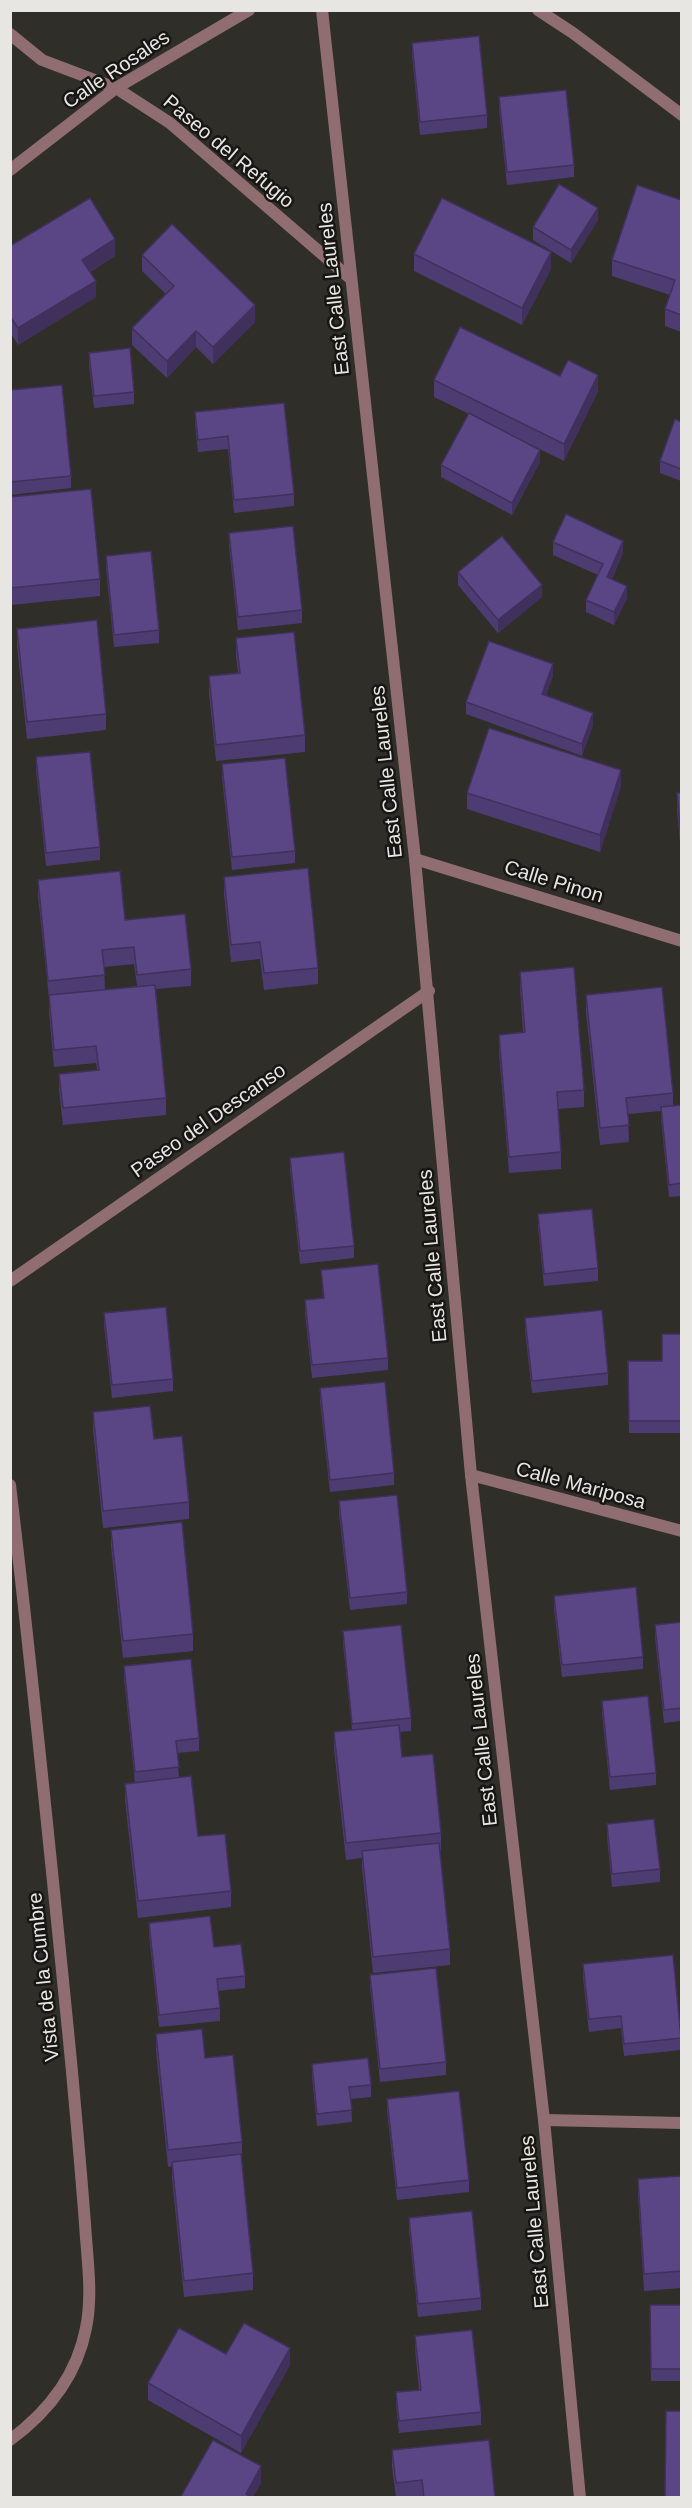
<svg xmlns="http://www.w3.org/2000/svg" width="692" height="2508" font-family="Arial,sans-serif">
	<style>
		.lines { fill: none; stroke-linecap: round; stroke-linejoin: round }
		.minor { stroke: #8f6d71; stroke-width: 12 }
		.wall { fill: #4d3c72; fill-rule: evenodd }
		.shaded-wall { fill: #3f315c }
		.building { fill: #5a4684; stroke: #3f315c; stroke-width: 1.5 }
		.labels { text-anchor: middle; stroke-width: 5; stroke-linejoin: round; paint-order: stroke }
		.street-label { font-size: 20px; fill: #e7e6e3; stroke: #171614 }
	</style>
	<rect width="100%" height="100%" fill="#302e29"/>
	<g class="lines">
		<g class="minor">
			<path d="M322,10L415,859L471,1475L544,2120L580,2498"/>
			<path d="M538,10L573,33L682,115"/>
			<path d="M10,34L42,60L116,88L170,123L351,279"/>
			<path d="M10,170L116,88L249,10"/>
			<path d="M415,859L682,941"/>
			<path d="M10,1281L429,991"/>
			<path d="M471,1475L682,1531"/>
			<path d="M10,1485C33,1677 52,1869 71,2061C76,2116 81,2170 85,2224C87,2258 93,2294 86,2328C77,2375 48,2412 10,2440"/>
			<path d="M544,2120L682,2123"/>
		</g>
	</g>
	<g class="wall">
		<path d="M412,43L487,115V128L420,135L412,55Z"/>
		<path d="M499,97L574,165V177L507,185L499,109Z"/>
		<path d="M681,200V332L665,326V309L670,295L612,276V260Z"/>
		<path d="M598,220L571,263L533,240V227Z"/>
		<path d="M10,246L115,256L90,272L96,297L18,345L10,332Z"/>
		<path d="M414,254L551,269L522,325L414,271Z"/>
		<path d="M142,255L255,322L213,364L196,347L167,378L132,345V328L166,294L142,271Z"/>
		<path d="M89,353L134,392V404L94,408L89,365Z"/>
		<path d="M560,376L598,391L564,461L501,430L540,462L512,515L441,477V465L469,414L434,397V380Z"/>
		<path d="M10,390L71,476V488L10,495Z"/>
		<path d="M284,403L294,494V506L234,513L228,449L198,452L195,424V412Z"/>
		<path d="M681,422V481L660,473V461Z"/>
		<path d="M10,497L100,579V596L11,605Z"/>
		<path d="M229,533L302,610V623L238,630L229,546Z"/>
		<path d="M553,542L623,553L612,579L627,598L614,625L586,612V600L598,575L553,555Z"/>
		<path d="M106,556L159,630V643L114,647L106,568Z"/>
		<path d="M458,572L542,597L498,633L458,585Z"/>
		<path d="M17,629L106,714V730L27,739L17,646Z"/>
		<path d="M236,638L305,735V752L216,761L209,693V676L238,673L236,655Z"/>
		<path d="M553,676L546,696L593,725L582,756L466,714V702Z"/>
		<path d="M36,757L100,847V860L46,866L36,770Z"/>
		<path d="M222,764L295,851V863L232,870L222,777Z"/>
		<path d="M621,786L600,852L467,809V793Z"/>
		<path d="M677,793H681V854L677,810Z"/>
		<path d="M224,877L318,968V984L264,990L260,959L231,962L224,894Z"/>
		<path d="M38,880L125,920L191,969V986L156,989L166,1098V1115L63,1125L59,1091V1074L97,1070L96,1063L54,1067L49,1012V998L38,896ZM134,964L137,986L105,990L104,967Z"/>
		<path d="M520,972L584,1090V1107L558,1109L561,1152V1169L509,1173L499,1052V1035L523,1032L520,988Z"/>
		<path d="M586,995L673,1093V1106L681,1105V1196L669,1197L661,1119V1111L628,1114L629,1142L600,1145L586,1012Z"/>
		<path d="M290,1158L354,1246V1258L300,1264L290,1170Z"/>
		<path d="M538,1214L598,1268V1281L544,1286L538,1227Z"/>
		<path d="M321,1270L388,1358V1370L312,1378L305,1313V1300L323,1299Z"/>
		<path d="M104,1313L173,1379V1391L112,1398L104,1325Z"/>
		<path d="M525,1318L608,1373V1385L532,1393L525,1330Z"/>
		<path d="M681,1334V1433H629L628,1361H662Z"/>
		<path d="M320,1388L394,1473V1485L330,1492L320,1401Z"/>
		<path d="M93,1412L154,1439L189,1502V1519L103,1528L93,1429Z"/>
		<path d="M339,1501L407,1592V1604L350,1610L339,1513Z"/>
		<path d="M111,1530L193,1634V1651L123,1658L111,1546Z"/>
		<path d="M554,1596L643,1657V1669L562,1677L554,1608Z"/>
		<path d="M681,1622V1721L664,1723L655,1637V1625Z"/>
		<path d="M343,1631L411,1718V1731L399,1732L402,1757L441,1833V1850H440L450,1949V1965L373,1973L362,1868V1858L346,1860L334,1749V1732L352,1730L343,1643Z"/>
		<path d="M124,1666L199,1738V1751L177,1753L179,1777L198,1836L231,1891V1907L138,1918L125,1800V1784L135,1783L124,1678Z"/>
		<path d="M602,1701L656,1773V1785L610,1790L602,1713Z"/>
		<path d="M607,1824L660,1869V1882L612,1887L607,1836Z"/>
		<path d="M149,1923L214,1947L245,1976V1988L218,1991L220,2008V2021L159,2027L149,1935Z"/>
		<path d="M583,1964L681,2035V2050L624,2056L621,2028L589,2032L583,1977Z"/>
		<path d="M370,1975L446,2062V2075L380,2082L370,1987Z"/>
		<path d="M156,2034L205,2058L242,2142V2159H241L253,2273V2290L184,2297L172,2178V2166L168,2167L156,2051Z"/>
		<path d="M312,2064L371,2085V2097L351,2099L352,2122L317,2126L312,2077Z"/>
		<path d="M387,2099L469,2180V2192L397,2200L387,2111Z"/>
		<path d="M681,2176V2288L644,2291L638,2196V2179Z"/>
		<path d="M409,2218L481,2298V2310L418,2317L409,2230Z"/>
		<path d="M650,2305H681V2381H651Z"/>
		<path d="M415,2336L481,2412V2425L399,2433L396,2404V2392L419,2390L415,2348Z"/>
		<path d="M226,2354L290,2365L241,2453L148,2400V2383Z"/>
		<path d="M392,2450L495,2498H422V2497L396,2498L392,2467Z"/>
	</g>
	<g class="shaded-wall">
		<path d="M598,208V220L571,263V250Z"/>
		<path d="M115,239V256L82,276V260Z"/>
		<path d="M551,252V269L522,325V308Z"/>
		<path d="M96,281V297L18,345V328Z"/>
		<path d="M255,305V322L213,364V347Z"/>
		<path d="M196,331V347L167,378V361Z"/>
		<path d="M598,375V391L564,461V444Z"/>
		<path d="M540,450V462L512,515V503Z"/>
		<path d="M623,541V553L607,589V577Z"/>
		<path d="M542,585V597L498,633V620Z"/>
		<path d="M627,586V598L614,625V612Z"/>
		<path d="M553,664V676L542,707V694Z"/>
		<path d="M593,713V725L582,756V744Z"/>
		<path d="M621,770V786L600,852V835Z"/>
		<path d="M290,2348V2365L241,2453V2436Z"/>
		<path d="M261,2466V2483L253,2498L246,2494Z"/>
	</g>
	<g class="building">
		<path d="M479,36L487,115L420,122L412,43Z"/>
		<path d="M566,90L574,165L507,172L499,97Z"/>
		<path d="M559,184L598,208L571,250L533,227Z"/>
		<path d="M637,185L681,200V315L665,309L675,280L612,260Z"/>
		<path d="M90,198L115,239L82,260L96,281L18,328L10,316V246Z"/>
		<path d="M442,198L551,252L522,308L414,254Z"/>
		<path d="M172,224L255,305L213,347L196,331L167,361L132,328L174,286L142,255Z"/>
		<path d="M460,327L560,376L568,360L598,375L564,444L434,380Z"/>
		<path d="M130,348L134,392L94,396L89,353Z"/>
		<path d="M62,385L71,476L10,482V390Z"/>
		<path d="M284,403L294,494L234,500L228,436L198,440L195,412Z"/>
		<path d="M469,413L540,450L512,503L441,465Z"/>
		<path d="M675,419L681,422V469L660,461Z"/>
		<path d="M91,489L100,579L11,588L10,497Z"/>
		<path d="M566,514L623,541L607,577L627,586L614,612L586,600L603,564L553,542Z"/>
		<path d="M293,526L302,610L238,617L229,533Z"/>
		<path d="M502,536L542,585L498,620L458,572Z"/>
		<path d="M151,551L159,630L114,635L106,556Z"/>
		<path d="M97,620L106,714L27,722L17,629Z"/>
		<path d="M294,632L305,735L216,745L209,676L240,673L236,638Z"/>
		<path d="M489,641L553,664L542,694L593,713L582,744L466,702Z"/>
		<path d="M489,728L621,770L600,835L467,793Z"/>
		<path d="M90,752L100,847L46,853L36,757Z"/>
		<path d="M285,758L295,851L232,857L222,764Z"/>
		<path d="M677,793H681V838Z"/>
		<path d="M308,868L318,968L264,973L260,942L231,945L224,877Z"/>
		<path d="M120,871L125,920L185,914L191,969L137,975L134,947L102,950L105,975L48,981L38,880Z"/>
		<path d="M574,967L584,1090L557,1092L561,1152L509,1157L499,1035L525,1032L520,972Z"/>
		<path d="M155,985L166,1098L63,1108L59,1074L99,1070L96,1046L54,1050L49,995Z"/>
		<path d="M662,987L673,1093L626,1098L629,1125L600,1128L586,995Z"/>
		<path d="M681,1105V1183L669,1185L661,1107Z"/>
		<path d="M344,1152L354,1246L300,1251L290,1158Z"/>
		<path d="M592,1209L598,1268L544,1274L538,1214Z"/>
		<path d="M378,1264L388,1358L312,1365L305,1300L324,1298L321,1270Z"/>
		<path d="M166,1307L173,1379L112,1385L104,1313Z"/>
		<path d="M602,1310L608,1373L532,1381L525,1318Z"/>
		<path d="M662,1334H681V1421H629L628,1361H662Z"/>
		<path d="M385,1382L394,1473L330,1480L320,1388Z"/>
		<path d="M150,1406L154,1439L182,1436L189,1502L103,1511L93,1412Z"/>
		<path d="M397,1495L407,1592L350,1598L339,1501Z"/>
		<path d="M182,1522L193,1634L123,1641L111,1530Z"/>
		<path d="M636,1587L643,1657L562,1665L554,1596Z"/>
		<path d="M681,1622V1708L664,1710L655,1625Z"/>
		<path d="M401,1625L411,1718L352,1724L343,1631Z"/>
		<path d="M191,1659L199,1738L176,1741L179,1767L135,1772L124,1666Z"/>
		<path d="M648,1696L656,1773L610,1777L602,1701Z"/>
		<path d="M399,1725L402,1757L433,1754L441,1833L346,1843L334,1732Z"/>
		<path d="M191,1776L198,1836L225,1834L231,1891L138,1901L125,1784Z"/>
		<path d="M654,1819L660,1869L612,1874L607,1824Z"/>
		<path d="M439,1843L450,1949L373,1957L362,1851Z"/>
		<path d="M210,1916L214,1947L241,1944L245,1976L217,1979L220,2008L159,2015L149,1923Z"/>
		<path d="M673,1955L681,2038L624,2044L621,2016L589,2019L583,1964Z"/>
		<path d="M436,1968L446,2062L380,2069L370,1975Z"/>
		<path d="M202,2029L205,2058L233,2055L242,2142L168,2150L156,2034Z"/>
		<path d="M368,2058L371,2085L349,2087L352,2110L317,2114L312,2064Z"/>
		<path d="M459,2091L469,2180L397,2188L387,2099Z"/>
		<path d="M241,2154L253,2273L184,2281L172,2162Z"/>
		<path d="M681,2176V2271L644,2274L638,2179Z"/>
		<path d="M472,2211L481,2298L418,2304L409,2218Z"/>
		<path d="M650,2305H681V2369H651Z"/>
		<path d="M244,2323L290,2348L241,2436L148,2383L179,2328L226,2354Z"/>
		<path d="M472,2330L481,2412L399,2421L396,2392L421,2390L415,2336Z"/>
		<path d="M666,2411H681V2498H665Z"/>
		<path d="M213,2440L261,2466L246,2494L252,2498H180Z"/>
		<path d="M489,2440L495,2498H424L422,2480L396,2483L392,2450Z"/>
	</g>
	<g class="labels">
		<g class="street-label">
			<text transform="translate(116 69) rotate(-34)" y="7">Calle Rosales</text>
			<text transform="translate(229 151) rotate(40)" y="7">Paseo del Refugio</text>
			<text transform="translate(333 289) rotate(-96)" y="7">East Calle Laureles</text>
			<text transform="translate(386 772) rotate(-96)" y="7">East Calle Laureles</text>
			<text transform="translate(554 881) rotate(17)" y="7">Calle Pinon</text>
			<text transform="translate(208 1120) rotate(-35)" y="7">Paseo del Descanso</text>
			<text transform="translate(432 1256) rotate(-95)" y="7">East Calle Laureles</text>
			<text transform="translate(581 1485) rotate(15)" y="7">Calle Mariposa</text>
			<text transform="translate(481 1740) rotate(-96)" y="7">East Calle Laureles</text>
			<text transform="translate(43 1977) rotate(-96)" y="7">Vista de la Cumbre</text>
			<text transform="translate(534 2222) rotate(-95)" y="7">East Calle Laureles</text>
		</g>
	</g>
	<rect width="692" height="2508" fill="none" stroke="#e7e6e3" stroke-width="24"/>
</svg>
